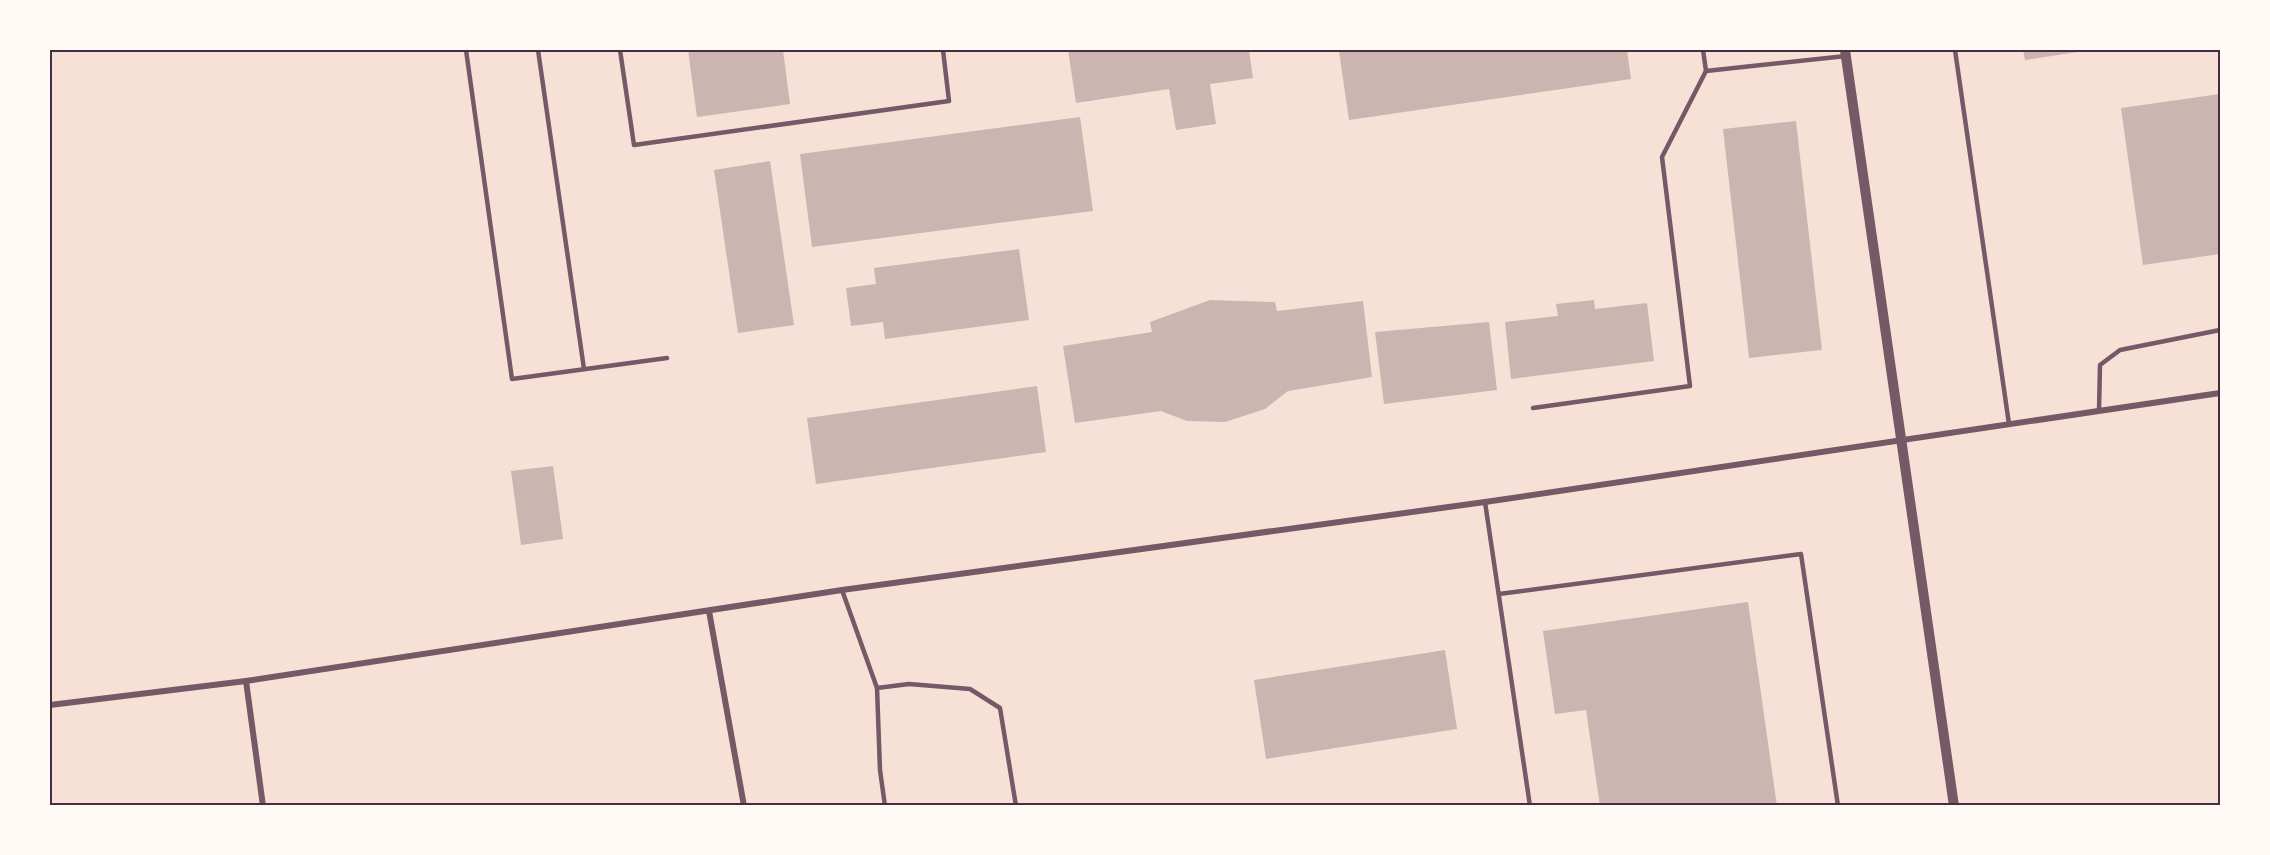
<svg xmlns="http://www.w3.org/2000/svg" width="2270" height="855" font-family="'Sofia Sans Condensed',sans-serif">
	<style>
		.building { fill: #ccb4b1 }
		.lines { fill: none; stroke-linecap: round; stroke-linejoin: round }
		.service { stroke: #755966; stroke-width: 4.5 }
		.minor { stroke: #755966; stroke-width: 6 }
		.tertiary { stroke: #755966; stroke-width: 10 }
		.neatline { fill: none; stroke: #4a2c40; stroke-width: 2 }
	</style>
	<rect width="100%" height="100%" fill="#f7e1d7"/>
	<g class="building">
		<path d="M688,50H783L790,104L697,117Z"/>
		<path d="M1068,50H1249L1253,78L1210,84L1216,124L1176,130L1169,89L1076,103Z"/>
		<path d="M1353,50H1627L1631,79L1349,120L1339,51Z"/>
		<path d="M2023,50H2083L2084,51L2025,60Z"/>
		<path d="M2220,94V254L2143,265L2121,108Z"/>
		<path d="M1080,117L1093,211L812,247L800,154Z"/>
		<path d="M1796,121L1822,350L1749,358L1723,129Z"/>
		<path d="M770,161L794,325L738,333L714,170Z"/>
		<path d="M1019,249L1029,320L885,339L883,322L851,326L846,288L876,284L874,268Z"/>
		<path d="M1210,300L1275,302L1277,311L1363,301L1372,377L1288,391L1265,409L1225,422L1187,421L1161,411L1075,423L1063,346L1152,332L1150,322Z"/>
		<path d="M1594,300L1595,309L1647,303L1654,361L1511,379L1505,322L1558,316L1556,304Z"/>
		<path d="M1489,322L1497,390L1384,404L1375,332Z"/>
		<path d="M1037,386L1046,452L816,484L807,418Z"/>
		<path d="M553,466L563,539L521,545L511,471Z"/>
		<path d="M1748,602L1777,806H1600L1586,710L1555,714L1543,631Z"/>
		<path d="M1445,650L1457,729L1266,759L1254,680Z"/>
	</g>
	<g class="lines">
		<g class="service">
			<path d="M466,50L512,379L667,358"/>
			<path d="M538,50L584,369"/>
			<path d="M620,50L634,145L949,101L943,50"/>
			<path d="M1703,50L1706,71L1846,56"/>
			<path d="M1955,50L2009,424"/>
			<path d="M1533,408L1690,386L1662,157L1706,71"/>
			<path d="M2099,411L2100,365L2120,350L2220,330"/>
			<path d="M1485,502L1530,806"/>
			<path d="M842,590L877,688L909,684L970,689L1000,708L1016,806"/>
			<path d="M1499,594L1801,554L1838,806"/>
			<path d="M877,688L880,770L885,806"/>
		</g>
		<g class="minor">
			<path d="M709,611L744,806"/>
			<path d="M246,681L263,806"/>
			<path d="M50,705L246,681L842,590L1485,502L2220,393"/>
		</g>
		<path class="tertiary" d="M1845,50L1954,806"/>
	</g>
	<rect width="2270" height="855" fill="none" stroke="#fffaf5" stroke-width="102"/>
	<rect x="51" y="51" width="2168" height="753" class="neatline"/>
</svg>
